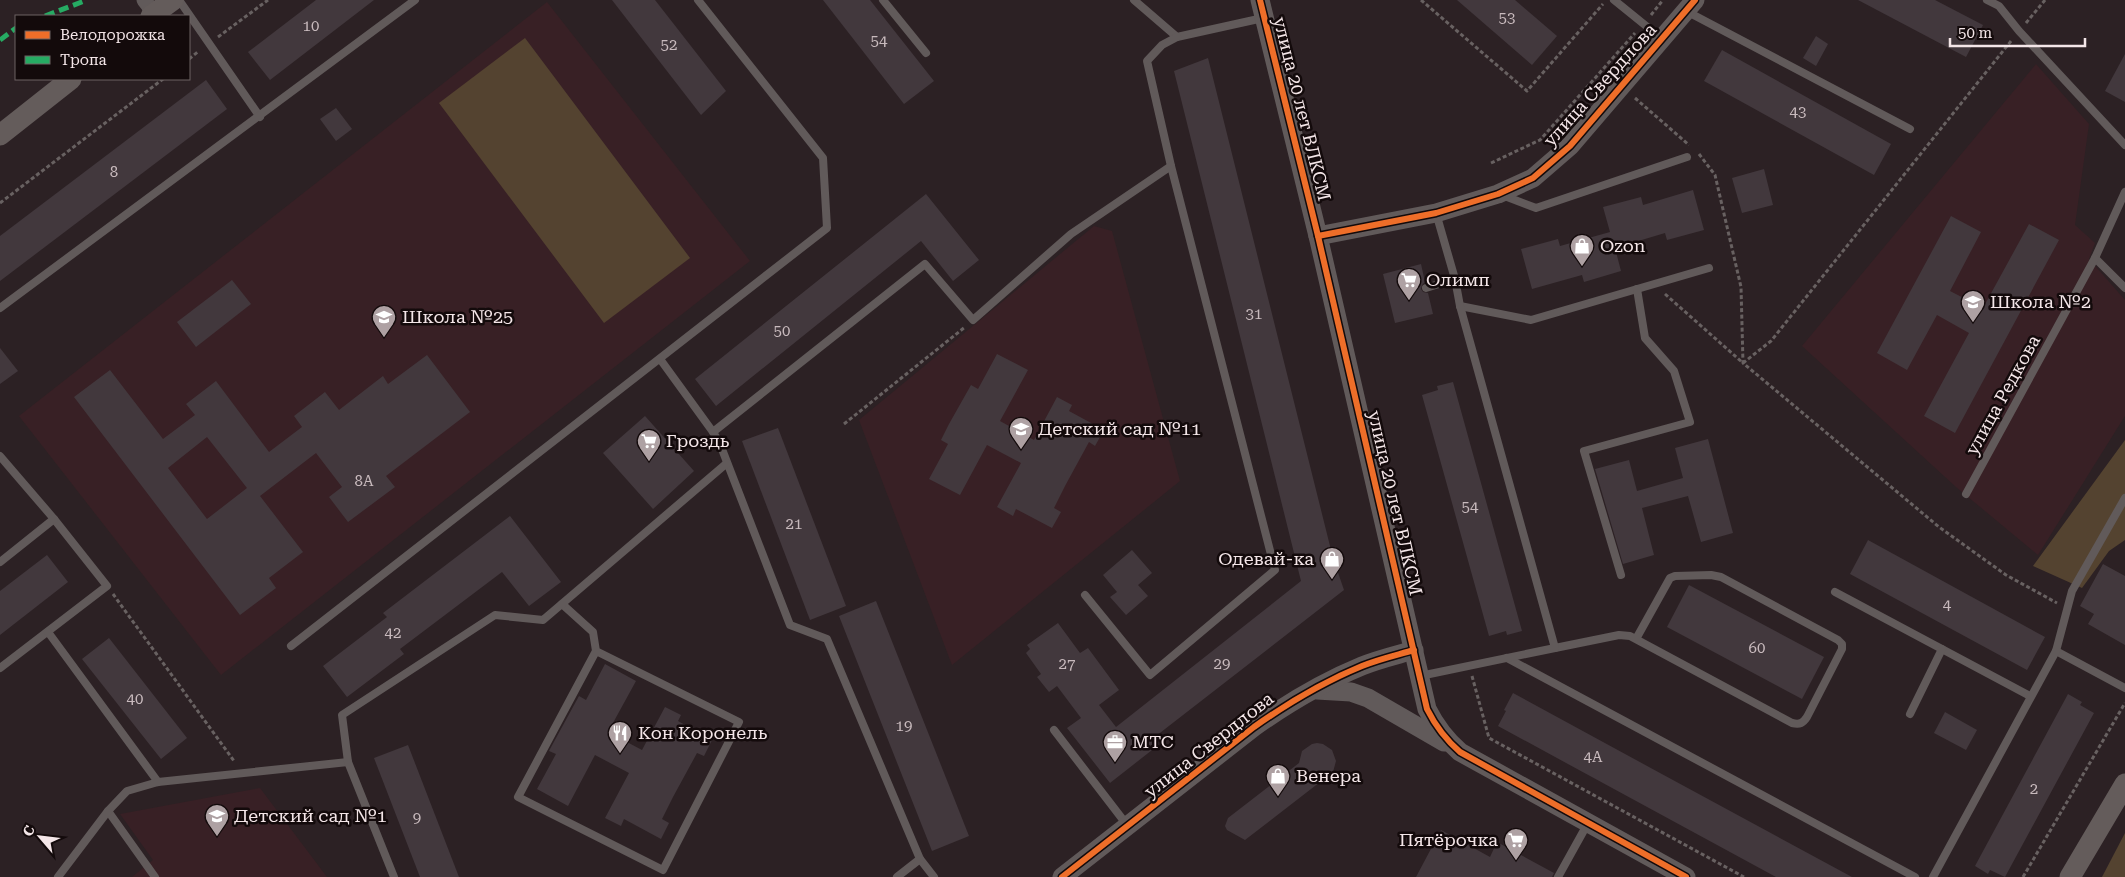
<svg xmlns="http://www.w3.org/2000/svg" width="2125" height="877" font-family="'Roboto Serif',serif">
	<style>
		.built { fill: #382025 }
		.green { fill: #544330 }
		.building { fill: #42383d; fill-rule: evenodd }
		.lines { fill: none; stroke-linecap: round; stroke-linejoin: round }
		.path { stroke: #686161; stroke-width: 3; stroke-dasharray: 4 2.5; stroke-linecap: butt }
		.service { stroke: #615a5a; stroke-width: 8 }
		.minor { stroke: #615a5a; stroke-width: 15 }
		.tertiary { stroke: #615a5a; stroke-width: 19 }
		.secondary { stroke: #645c5b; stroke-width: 21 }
		.quiet { stroke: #26ab63; stroke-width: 5; stroke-dasharray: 10 5; stroke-linecap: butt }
		.cycleway-casing { stroke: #130a0b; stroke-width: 9 }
		.cycleway { stroke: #ee6e29; stroke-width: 6 }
		.labels { text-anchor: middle; stroke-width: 5; stroke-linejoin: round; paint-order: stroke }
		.number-label { font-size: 15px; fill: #c8babd }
		.street-label { font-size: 18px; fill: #f4e6e8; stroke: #130a0b }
		.poi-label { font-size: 18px; fill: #f4e6e8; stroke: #130a0b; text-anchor: start }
	</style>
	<rect width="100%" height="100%" fill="#2c2124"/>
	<g class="built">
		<path d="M547,2L750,261L221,675L19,416Z"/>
		<path d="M2036,64L2089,124L2075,225L2095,243L2089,259L2125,300V416L2038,555L1956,487L1802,346Z"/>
		<path d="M1094,226L1112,231L1180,481L952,665L859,420Z"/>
		<path d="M260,788L327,877H132L153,860L120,814Z"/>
	</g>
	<g class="green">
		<path d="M525,38L690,258L604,323L439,103Z"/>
		<path d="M2125,440V540L2109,551L2082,588L2033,566Z"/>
		<path d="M2125,833V877H2102Z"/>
	</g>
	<g class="building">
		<path d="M316,0H374L270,80L248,52Z"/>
		<path d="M612,0H655L726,91L701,115Z"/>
		<path d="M823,0H870L934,81L904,104Z"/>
		<path d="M1457,0H1515L1557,36L1532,65Z"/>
		<path d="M1858,0H1935L1983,25L1966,57Z"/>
		<path d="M1816,36L1828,44L1816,66L1803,58Z"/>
		<path d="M1722,50L1891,144L1874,175L1704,81Z"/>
		<path d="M2125,54V102L2105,91Z"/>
		<path d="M1208,58L1333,558L1344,590L1156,736L1161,743L1110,783L1067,728L1081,718L1057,686L1049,692L1037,677L1041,674L1026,653L1030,649L1027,645L1058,623L1080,653L1088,648L1119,690L1099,705L1116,727L1301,581L1174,71Z"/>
		<path d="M206,80L227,109L0,281V236Z"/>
		<path d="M336,108L352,129L336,141L320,119Z"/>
		<path d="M1764,169L1773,205L1742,213L1732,178Z"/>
		<path d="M1693,190L1704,230L1667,240L1665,233L1615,248L1621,271L1584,282L1582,275L1532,289L1521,249L1558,239L1560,246L1610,232L1603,207L1641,197L1643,205Z"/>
		<path d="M926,194L979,260L953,281L921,241L716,406L695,379Z"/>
		<path d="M1951,216L1981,232L1950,291L1983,308L2029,224L2059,240L1955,433L1924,416L1969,333L1937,315L1907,370L1877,353Z"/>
		<path d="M1421,264L1425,282L1422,285L1421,289L1423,292L1428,293L1433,314L1395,323L1383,274Z"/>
		<path d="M232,280L251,304L196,347L177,322Z"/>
		<path d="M0,348L18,371L0,384Z"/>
		<path d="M997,354L1028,370L1000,421L1034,440L1057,397L1072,405L1069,411L1104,430L1095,446L1089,442L1065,486L1054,508L1061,512L1052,528L1016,509L1013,516L997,507L1021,463L987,445L960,495L929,479L948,444L941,440L949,424L971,385L978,389Z"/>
		<path d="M427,355L470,412L386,476L395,487L348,522L329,497L342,487L316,453L260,496L303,552L269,578L276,588L240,615L74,397L110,370L163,439L195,415L186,404L216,381L269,452L302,427L294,416L325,392L339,410L383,376L388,384ZM207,437L247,488L207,519L168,468Z"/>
		<path d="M1453,382L1522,631L1507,635L1506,631L1489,636L1422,395L1438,390L1437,386Z"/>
		<path d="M645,416L694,471L653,509L603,453Z"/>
		<path d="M778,428L846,606L810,620L742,441Z"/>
		<path d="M1708,439L1733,533L1701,542L1688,496L1642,508L1654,555L1623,564L1595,469L1629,460L1637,491L1683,478L1675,448Z"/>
		<path d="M510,516L561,582L529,606L502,572L400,649L404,654L347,697L323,666L387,617L383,613Z"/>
		<path d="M1868,540L2045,637L2027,670L1850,574Z"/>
		<path d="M1132,550L1152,573L1138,585L1148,596L1126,615L1110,597L1117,592L1103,575Z"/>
		<path d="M47,555L68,582L0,635V591Z"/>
		<path d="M2103,564L2125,576V645L2088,624L2094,614L2080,606Z"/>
		<path d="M1689,585L1824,657L1802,699L1667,627Z"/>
		<path d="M876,601L969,836L932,851L839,616Z"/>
		<path d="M109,638L187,738L161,759L82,659Z"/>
		<path d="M605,664L636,681L608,732L642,750L665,707L681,715L678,721L712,740L704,756L697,753L673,797L662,819L669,823L661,839L624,819L621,826L605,818L629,773L595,755L568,806L537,789L556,754L549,751L550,749L579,696L586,700Z"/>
		<path d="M1513,693L1660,773L1852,877H1776L1498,726L1506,711L1504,710Z"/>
		<path d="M2068,694L2082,702L2080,705L2094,713L2005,877L1990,870L1988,874L1975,866Z"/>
		<path d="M1945,712L1977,730L1966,750L1934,733Z"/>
		<path d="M1317,743L1323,744L1332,750L1336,761L1333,772L1245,840L1227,830L1225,826L1228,818L1299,763L1302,751L1312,744Z"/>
		<path d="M408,745L459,877H420L374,758Z"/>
		<path d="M1441,830L1490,857L1497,842L1554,873L1552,877H1416Z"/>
	</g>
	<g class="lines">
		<g class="path">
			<path d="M1421,0L1527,91L1603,4"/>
			<path d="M1651,15L1663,0"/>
			<path d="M2026,23L2045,0"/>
			<path d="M218,37L268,0"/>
			<path d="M189,59L199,51"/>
			<path d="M1635,98L1689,145"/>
			<path d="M1699,154L1715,175L1741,287L1743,363L1939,527L2006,575L2057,603"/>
			<path d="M1491,163L1540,140L1635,33"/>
			<path d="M0,203L163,79"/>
			<path d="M1665,294L1743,363L1771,341L2011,41"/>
			<path d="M844,424L965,327"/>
			<path d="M113,594L234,761"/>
			<path d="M1472,676L1489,738L1744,877"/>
			<path d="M2023,877L2125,703"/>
		</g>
		<g class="service">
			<path d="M179,0L260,117"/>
			<path d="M883,0L926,53"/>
			<path d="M1134,0L1177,37L1263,18"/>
			<path d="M1614,0L1661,38"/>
			<path d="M1987,0L1999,6L2019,31L2125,145"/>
			<path d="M1686,11L1910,129"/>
			<path d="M1171,166L1147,61L1162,45L1177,37"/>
			<path d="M2125,192L2095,258L2125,288"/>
			<path d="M1502,195L1536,208L1687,157"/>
			<path d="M1426,288L1455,279"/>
			<path d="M1460,306L1531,320L1709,268"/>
			<path d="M0,308L415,0"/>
			<path d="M660,359L713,432L720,444L790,625L827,639L920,859L934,877"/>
			<path d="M713,432L925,264L973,320L1071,234L1171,166L1275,570L1150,675L1085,595"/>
			<path d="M0,456L54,519L107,586L0,668"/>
			<path d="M1966,494L2095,258"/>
			<path d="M0,562L54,519"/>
			<path d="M1621,575L1584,451L1690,422L1674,371L1645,338L1637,289"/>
			<path d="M1835,592L2030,696"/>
			<path d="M562,604L593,632L596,651L518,797L663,870L739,722L596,651"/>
			<path d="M48,632L158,782"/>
			<path d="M291,646L827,228L823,158L698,0"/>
			<path d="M1555,648L1619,635L1630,636L1792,723C1800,725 1803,723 1807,717L1842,649V644L1838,640L1721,577L1711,575L1675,576L1670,578L1636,639"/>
			<path d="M2056,651L2125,688"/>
			<path d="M1507,658L1915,877"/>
			<path d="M1420,676L1555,648L1460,306L1455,279L1436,213"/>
			<path d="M1910,714L1942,649"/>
			<path d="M1054,730L1127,825"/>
			<path d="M108,811L155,877"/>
			<path d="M58,877L108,811L127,791L158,782L348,762"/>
			<path d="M394,877L348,762L342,715L495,615L543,620L727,463"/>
			<path d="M897,877L920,859"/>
			<path d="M1558,877L1588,823"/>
			<path d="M1933,877L2056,651L2072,591L2125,498"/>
		</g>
		<path class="minor" d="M144,0L155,14"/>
		<g class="tertiary">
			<path d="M1260,0L1318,236L1427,709C1436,727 1445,739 1460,752L1686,877"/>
			<path d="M1318,236L1436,213L1498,194L1533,178L1570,146L1695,0"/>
			<path d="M1317,690L1351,692L1368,698L1444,742"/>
			<path d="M1062,877L1254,727C1288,703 1323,682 1362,666C1379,659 1397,655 1414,650"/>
		</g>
		<g class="secondary">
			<path d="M151,16L173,0"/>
			<path d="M0,135L71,79"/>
			<path d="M2070,877L2125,784"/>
		</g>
		<g class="quiet">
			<path d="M45,16L87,0"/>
			<path d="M0,40L16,28"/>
		</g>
		<g class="cycleway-casing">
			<g id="cycleway">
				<path d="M1260,0L1318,236L1427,709C1436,727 1445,739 1460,752L1686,877"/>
				<path d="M1318,236L1436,213L1498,194L1533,178L1570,146L1695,0"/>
				<path d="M1062,877L1254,727C1288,703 1323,682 1362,666C1379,659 1397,655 1414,650"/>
			</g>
		</g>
		<use href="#cycleway" class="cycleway"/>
	</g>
	<defs>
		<g id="shop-pin" transform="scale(1.25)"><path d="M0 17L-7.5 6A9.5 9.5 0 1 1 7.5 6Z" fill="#aea1a3" stroke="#130a0b"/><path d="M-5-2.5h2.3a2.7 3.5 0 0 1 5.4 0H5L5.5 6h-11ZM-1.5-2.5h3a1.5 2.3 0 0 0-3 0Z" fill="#fff"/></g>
		<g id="supermarket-pin" transform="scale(1.25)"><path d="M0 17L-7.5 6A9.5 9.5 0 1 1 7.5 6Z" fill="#aea1a3" stroke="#130a0b"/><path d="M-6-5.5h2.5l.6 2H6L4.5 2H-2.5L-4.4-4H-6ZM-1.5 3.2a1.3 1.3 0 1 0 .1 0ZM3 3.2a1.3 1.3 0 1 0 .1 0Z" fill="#fff"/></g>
		<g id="school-pin" transform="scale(1.25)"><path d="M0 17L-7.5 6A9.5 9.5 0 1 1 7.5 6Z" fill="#aea1a3" stroke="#130a0b"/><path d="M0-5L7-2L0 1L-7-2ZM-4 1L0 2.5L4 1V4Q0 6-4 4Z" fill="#fff"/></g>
		<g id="restaurant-pin" transform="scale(1.25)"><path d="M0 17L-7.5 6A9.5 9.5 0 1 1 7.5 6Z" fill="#aea1a3" stroke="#130a0b"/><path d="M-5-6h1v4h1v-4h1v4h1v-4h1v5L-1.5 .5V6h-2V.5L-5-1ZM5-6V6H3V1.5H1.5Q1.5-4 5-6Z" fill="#fff"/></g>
		<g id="office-pin" transform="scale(1.25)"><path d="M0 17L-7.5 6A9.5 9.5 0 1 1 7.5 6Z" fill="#aea1a3" stroke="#130a0b"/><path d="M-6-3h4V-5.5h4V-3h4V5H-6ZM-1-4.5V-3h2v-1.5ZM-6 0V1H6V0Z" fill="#fff"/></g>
	</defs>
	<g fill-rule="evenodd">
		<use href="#shop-pin" x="1582" y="246"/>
		<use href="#supermarket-pin" x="1409" y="280"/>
		<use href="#school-pin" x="1973" y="302"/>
		<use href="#school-pin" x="384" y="317"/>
		<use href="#school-pin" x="1021" y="429"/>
		<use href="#supermarket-pin" x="649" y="441"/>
		<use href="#shop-pin" x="1332" y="559"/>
		<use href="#restaurant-pin" x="620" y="733"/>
		<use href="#office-pin" x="1115" y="742"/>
		<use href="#shop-pin" x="1278" y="776"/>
		<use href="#school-pin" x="217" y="816"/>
		<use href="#supermarket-pin" x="1516" y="840"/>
	</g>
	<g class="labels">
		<g class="number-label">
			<text x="1507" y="23">53</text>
			<text x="311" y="31">10</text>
			<text x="879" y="46">54</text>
			<text x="669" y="50">52</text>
			<text x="1798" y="117">43</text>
			<text x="114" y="177">8</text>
			<text x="1254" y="319">31</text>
			<text x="782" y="336">50</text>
			<text x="364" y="486">8А</text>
			<text x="1470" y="512">54</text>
			<text x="794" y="529">21</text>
			<text x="1947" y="610">4</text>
			<text x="393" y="638">42</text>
			<text x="1757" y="653">60</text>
			<text x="1067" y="669">27</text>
			<text x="1222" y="669">29</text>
			<text x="135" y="704">40</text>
			<text x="904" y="731">19</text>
			<text x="1593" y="762">4А</text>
			<text x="2034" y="794">2</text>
			<text x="417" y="823">9</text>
		</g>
		<g class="street-label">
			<text transform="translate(1600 85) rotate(-48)" y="6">улица Свердлова</text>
			<text transform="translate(1302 109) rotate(76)" y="6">улица 20 лет ВЛКСМ</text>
			<text transform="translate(2003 395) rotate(-61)" y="6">улица Редкова</text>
			<text transform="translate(1395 503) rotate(77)" y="6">улица 20 лет ВЛКСМ</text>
			<text transform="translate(1209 745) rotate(-38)" y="6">улица Свердлова</text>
		</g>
		<g class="poi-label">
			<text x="1600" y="252">Ozon</text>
			<text x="1426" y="286">Олимп</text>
			<text x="1990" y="308">Школа №2</text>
			<text x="402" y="323">Школа №25</text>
			<text x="1038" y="435">Детский сад №11</text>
			<text x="666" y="447">Гроздь</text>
			<text x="1314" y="565" text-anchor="end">Одевай-ка</text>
			<text x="638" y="739">Кон Коронель</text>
			<text x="1132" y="748">МТС</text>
			<text x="1296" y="782">Венера</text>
			<text x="234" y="822">Детский сад №1</text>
			<text x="1498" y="846" text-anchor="end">Пятёрочка</text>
		</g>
	</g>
	<rect x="15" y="15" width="175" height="65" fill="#130a0b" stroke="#6d6263"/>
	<rect x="25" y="31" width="25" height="8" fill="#ee6e29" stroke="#6d6263"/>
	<text x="60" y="40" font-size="15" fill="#f4e6e8">Велодорожка</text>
	<rect x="25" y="56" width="25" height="8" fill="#26ab63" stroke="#6d6263"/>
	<text x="60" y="65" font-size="15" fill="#f4e6e8">Тропа</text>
	<g transform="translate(40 837) rotate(298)" stroke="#130a0b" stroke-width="4" paint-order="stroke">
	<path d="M0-4L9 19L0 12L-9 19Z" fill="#f4e6e8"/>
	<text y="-8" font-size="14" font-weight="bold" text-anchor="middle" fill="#f4e6e8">С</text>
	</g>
	<path d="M1950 38v8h135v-8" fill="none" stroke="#f4e6e8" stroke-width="2.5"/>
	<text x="1958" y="38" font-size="15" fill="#f4e6e8" stroke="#130a0b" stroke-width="4" paint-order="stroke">50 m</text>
</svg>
